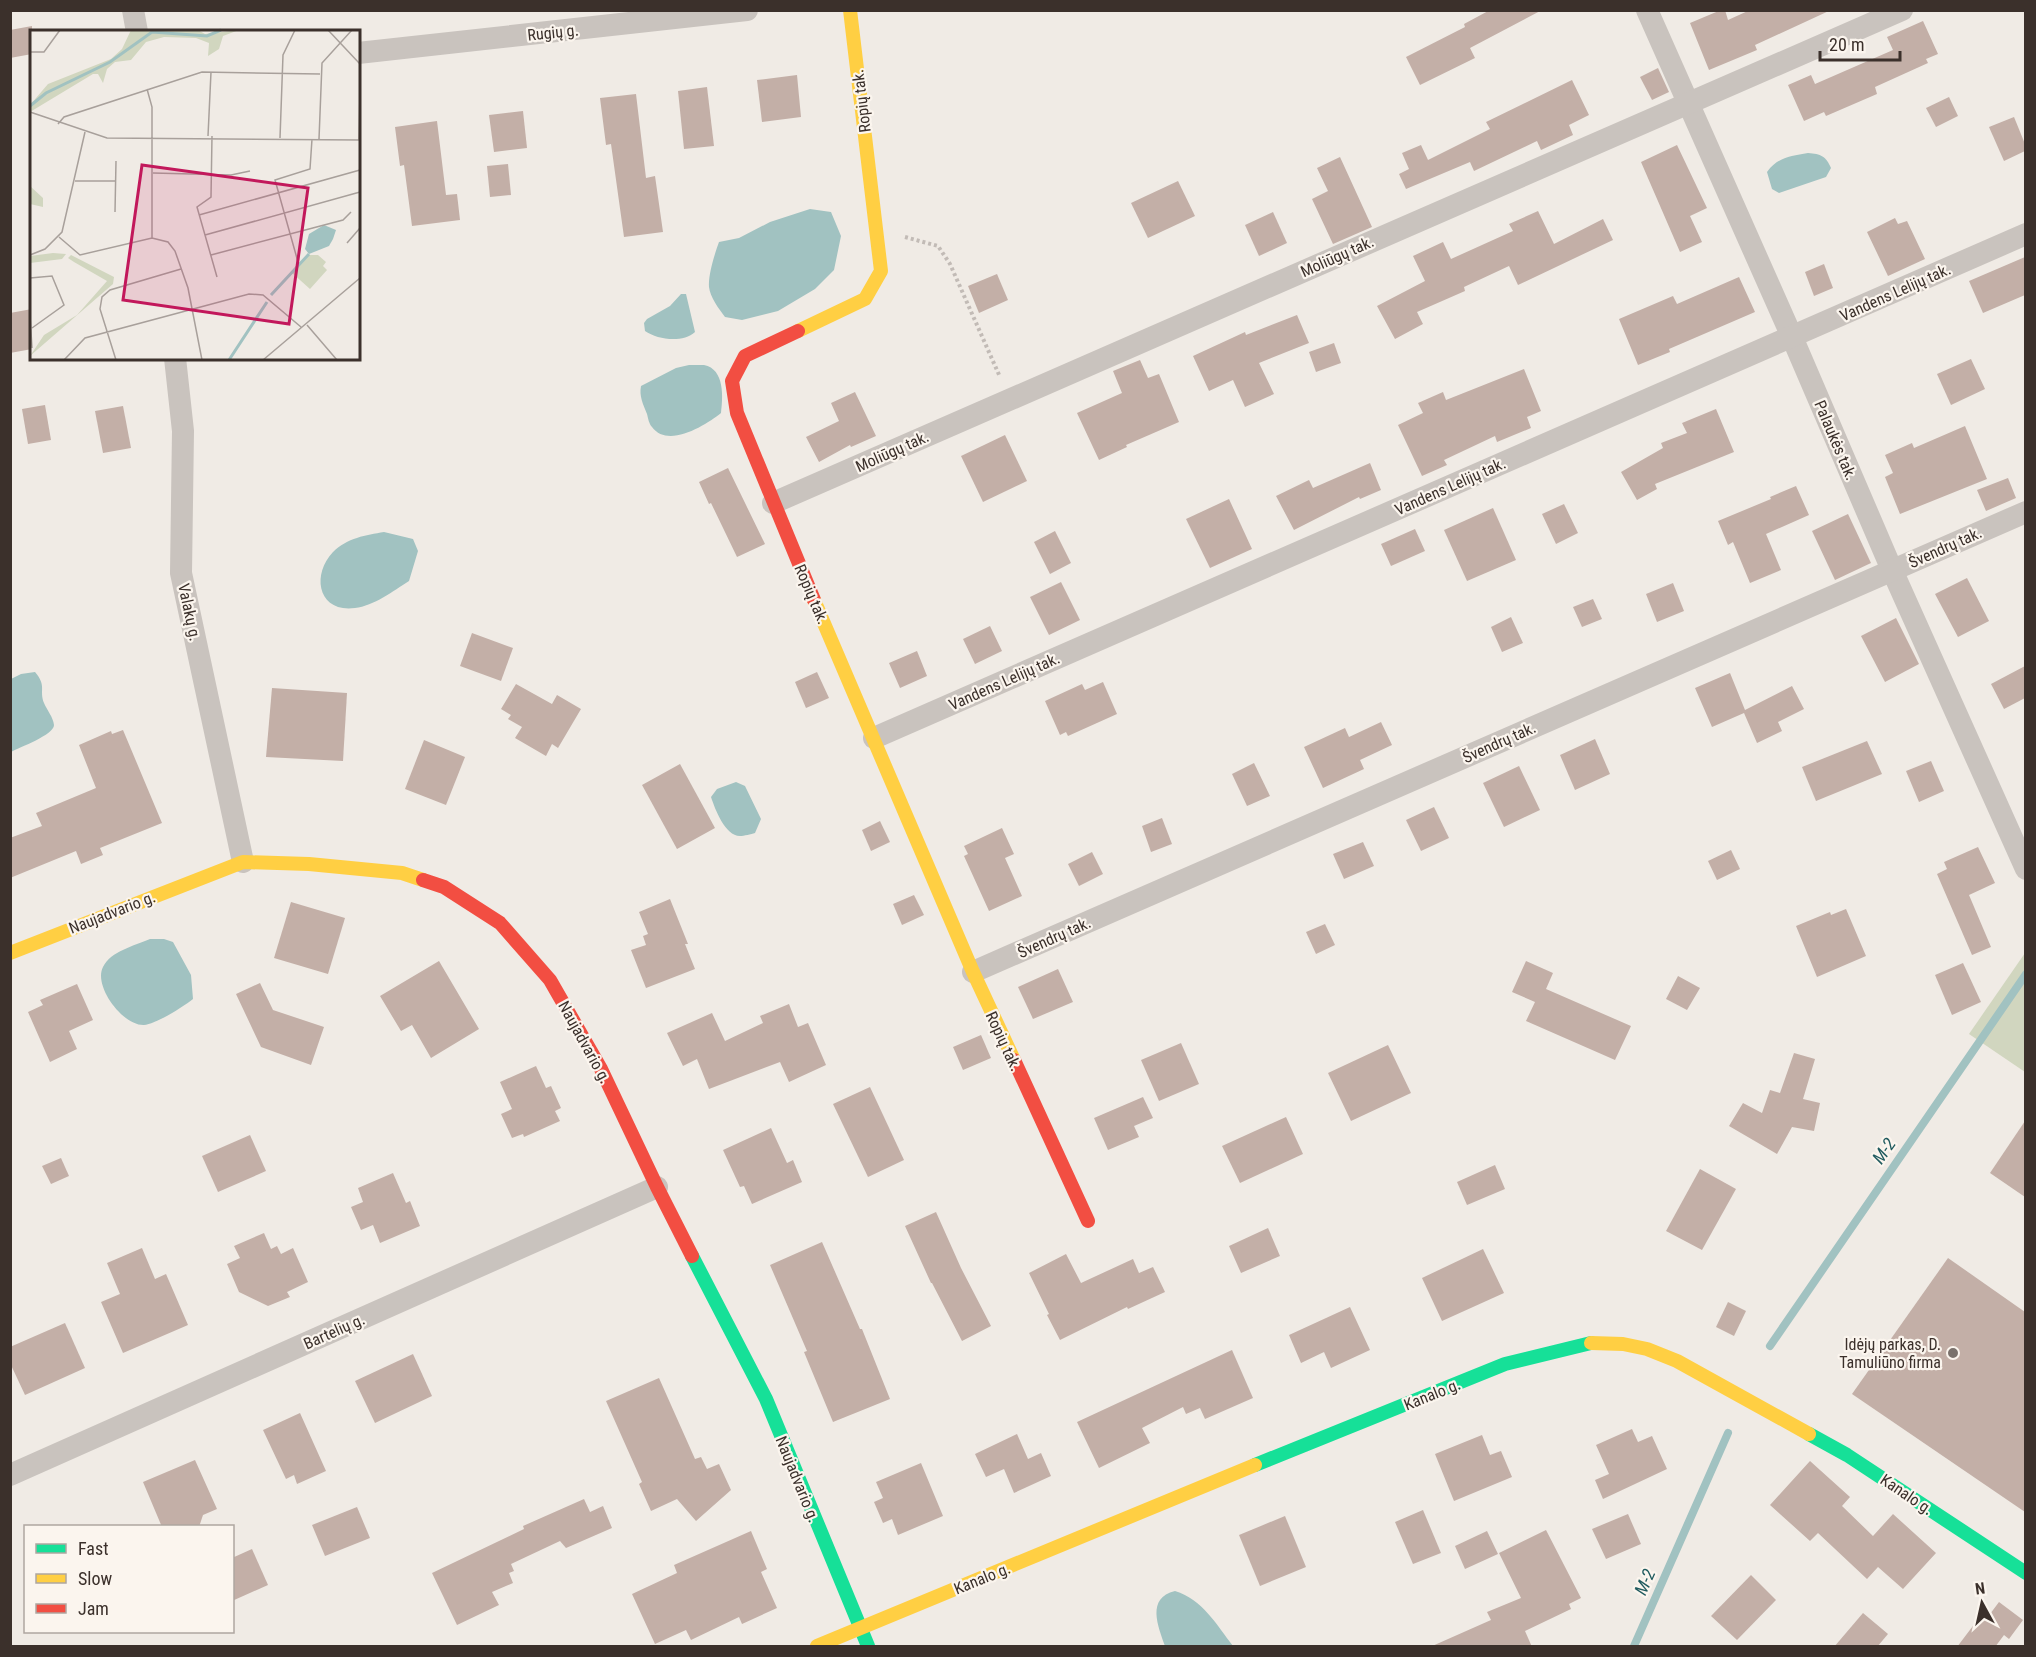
<svg xmlns="http://www.w3.org/2000/svg" width="2036" height="1657" font-family="'Roboto Condensed',sans-serif">
	<style>
		.green { fill: #d1d6bf }
		.water { fill: #a1c2c1 }
		.lines { fill: none; stroke-linecap: round; stroke-linejoin: round }
		.stream { stroke: #a1c2c1; stroke-width: 8 }
		.building { fill: #c3afa7 }
		.path { stroke: #c2bbb6; stroke-width: 4; stroke-dasharray: 3 3; stroke-linecap: butt }
		.street { stroke: #c9c3be; stroke-width: 22 }
		.fast { stroke: #16e098; stroke-width: 14 }
		.slow { stroke: #ffcf43; stroke-width: 14 }
		.jam { stroke: #f24e42; stroke-width: 14 }
		.poi-dot { fill: #7a716c; stroke: #fbf5ee; stroke-width: 2 }
		.labels { text-anchor: middle; stroke-width: 4.5; stroke-linejoin: round; paint-order: stroke }
		.street-label { font-size: 16px; fill: #3b302b; stroke: #fbf5ee }
		.poi-label { font-size: 16px; fill: #3b302b; stroke: #fbf5ee; text-anchor: end }
		.water-label { font-size: 18px; font-style: italic; fill: #1f5a5e; stroke: #fbf5ee }
		.inset-river { fill: none; stroke: #a1c2c1; stroke-width: 3 }
		.inset-road { fill: none; stroke: #a8a09b; stroke-width: 1.5 }
		.view { fill: #c2185b; fill-opacity: 0.15; stroke: #c2185b; stroke-width: 3 }
		.inset-edge { fill: none; stroke: #3b302b; stroke-width: 3 }
	</style>
	<rect width="100%" height="100%" fill="#f0ebe5"/>
	<path class="green" d="M2025,953V1072L1969,1034Z"/>
	<g class="water">
		<path d="M1808,153C1821,154 1826,156 1831,168L1826,177L1779,193L1772,189L1767,172C1778,157 1791,156 1808,153Z"/>
		<path d="M810,209L831,212L841,236L834,270L815,289L778,311L742,320L725,317C719,309 710,297 709,287C708,275 715,253 719,242L739,238L770,222Z"/>
		<path d="M681,294H686L695,332C683,343 658,340 645,331L644,323L647,319L670,306Z"/>
		<path d="M689,365C693,365 699,365 704,365C725,369 723,398 721,413C706,425 668,449 652,427C649,424 648,418 647,414C643,404 639,396 641,386L676,368Z"/>
		<path d="M384,532L413,539L418,551L409,581C393,591 374,606 355,608C318,613 311,575 333,552C347,538 366,535 384,532Z"/>
		<path d="M35,672C47,686 39,690 44,703C47,710 53,717 54,725C54,735 20,747 11,752V679L21,674Z"/>
		<path d="M736,782L745,786L761,819L755,833C751,834 744,836 740,836C725,836 715,809 711,797L717,789Z"/>
		<path d="M150,939H164L173,942L191,975L193,999C183,1007 156,1024 144,1025C123,1026 93,986 103,967C111,951 134,946 150,939Z"/>
		<path d="M1175,1591C1203,1600 1216,1624 1233,1646H1165C1158,1626 1146,1598 1175,1591Z"/>
	</g>
	<g class="lines">
		<g class="stream">
			<path d="M1770,1346L2026,974"/>
			<path d="M1634,1646L1728,1433"/>
		</g>
	</g>
	<g class="building">
		<path d="M1490,10H1542L1470,48L1475,58L1420,85L1406,57L1465,27L1464,24Z"/>
		<path d="M1721,10H1725L1728,20L1750,10H1831L1755,45L1757,50L1709,70L1690,23Z"/>
		<path d="M1923,21L1938,54L1926,59L1928,63L1875,87L1877,94L1826,116L1824,112L1804,121L1788,85L1811,75L1815,84L1893,50L1887,37Z"/>
		<path d="M32,26V54L10,58V30Z"/>
		<path d="M1658,68L1669,92L1652,100L1640,77Z"/>
		<path d="M797,75L801,117L762,122L757,80Z"/>
		<path d="M1572,80L1589,115L1569,125L1573,135L1541,150L1537,141L1474,171L1470,162L1406,189L1399,174L1409,169L1402,153L1421,145L1428,160L1490,129L1486,122Z"/>
		<path d="M707,87L714,146L684,149L678,91Z"/>
		<path d="M636,94L646,178L655,176L663,232L624,237L611,144L606,145L600,98Z"/>
		<path d="M1949,97L1958,116L1936,127L1926,108Z"/>
		<path d="M523,111L527,148L494,152L489,115Z"/>
		<path d="M2014,117L2025,144V151L2004,161L1989,127Z"/>
		<path d="M437,121L446,195L457,194L460,220L412,226L404,165L400,166L395,127Z"/>
		<path d="M1677,145L1707,208L1690,216L1702,242L1680,252L1641,162Z"/>
		<path d="M1340,157L1372,227L1333,244L1312,199L1328,191L1317,168Z"/>
		<path d="M508,164L511,195L490,197L487,166Z"/>
		<path d="M1178,181L1195,216L1148,238L1131,203Z"/>
		<path d="M1538,211L1554,244L1603,219L1613,240L1518,285L1509,266L1464,287L1465,291L1417,312L1423,324L1395,339L1377,306L1425,281L1413,256L1443,242L1451,259L1513,231L1509,224Z"/>
		<path d="M1273,212L1287,243L1259,256L1245,225Z"/>
		<path d="M1895,218L1898,224L1907,221L1925,259L1888,276L1867,232Z"/>
		<path d="M2025,257V295L1983,313L1969,281Z"/>
		<path d="M1824,264L1833,288L1814,296L1805,272Z"/>
		<path d="M997,274L1008,300L979,313L968,286Z"/>
		<path d="M1739,277L1755,312L1669,349L1670,352L1638,365L1619,319L1673,296L1677,304Z"/>
		<path d="M32,309V349L10,353V313Z"/>
		<path d="M1297,315L1309,343L1259,363L1274,394L1245,407L1233,380L1209,391L1193,356L1245,332L1246,335Z"/>
		<path d="M1334,343L1341,363L1316,372L1309,352Z"/>
		<path d="M1971,359L1985,389L1951,405L1937,374Z"/>
		<path d="M1140,360L1148,378L1159,374L1179,422L1126,445L1127,447L1099,460L1077,413L1122,393L1113,371Z"/>
		<path d="M1524,369L1541,411L1527,417L1531,428L1497,442L1495,436L1444,460L1447,465L1422,476L1398,425L1423,413L1418,403L1443,392L1446,400Z"/>
		<path d="M855,392L876,436L851,447L850,445L819,462L806,437L839,421L831,403Z"/>
		<path d="M45,405L51,440L28,444L22,409Z"/>
		<path d="M123,406L131,448L103,453L95,411Z"/>
		<path d="M1716,409L1734,452L1655,484L1657,489L1637,500L1621,472L1663,448L1661,443L1687,433L1682,423Z"/>
		<path d="M1965,426L1987,479L1900,514L1885,477L1893,473L1885,455L1912,443L1914,448Z"/>
		<path d="M1005,435L1027,481L983,502L961,456Z"/>
		<path d="M1370,463L1381,490L1360,499L1359,497L1294,530L1276,496L1309,480L1313,488Z"/>
		<path d="M728,468L765,544L737,557L711,503L709,504L699,482Z"/>
		<path d="M2008,478L2016,498L1986,511L1977,490Z"/>
		<path d="M1796,486L1809,515L1766,534L1781,570L1750,583L1733,542L1728,545L1718,521L1771,499L1770,497Z"/>
		<path d="M1229,499L1252,549L1210,568L1186,519Z"/>
		<path d="M1564,504L1578,533L1556,544L1542,514Z"/>
		<path d="M1493,508L1516,560L1467,581L1444,530Z"/>
		<path d="M1848,514L1871,563L1835,580L1812,531Z"/>
		<path d="M1415,529L1425,551L1391,566L1381,544Z"/>
		<path d="M1055,531L1071,563L1050,574L1034,542Z"/>
		<path d="M1967,578L1989,621L1958,637L1935,594Z"/>
		<path d="M1061,582L1080,620L1049,635L1030,597Z"/>
		<path d="M1673,583L1684,611L1657,622L1646,594Z"/>
		<path d="M1593,599L1602,619L1582,627L1573,607Z"/>
		<path d="M1511,617L1523,643L1502,652L1491,627Z"/>
		<path d="M1896,618L1919,664L1885,682L1861,636Z"/>
		<path d="M990,626L1002,651L975,664L963,639Z"/>
		<path d="M472,633L513,648L501,681L460,666Z"/>
		<path d="M917,651L927,676L900,688L889,663Z"/>
		<path d="M2025,666V698L2004,709L1991,684Z"/>
		<path d="M817,672L829,698L806,708L795,682Z"/>
		<path d="M1730,673L1745,710L1792,686L1804,709L1778,722L1782,731L1757,743L1744,713L1712,727L1695,688Z"/>
		<path d="M1103,682L1117,714L1068,736L1066,732L1060,735L1045,701L1082,684L1085,690Z"/>
		<path d="M516,684L552,704L557,695L581,709L558,748L552,744L546,756L515,738L522,727L508,719L511,715L501,709Z"/>
		<path d="M272,688L347,693L343,761L266,757Z"/>
		<path d="M1381,722L1392,745L1360,760L1364,769L1323,788L1304,747L1345,728L1349,737Z"/>
		<path d="M123,730L162,823L100,848L103,855L81,864L76,851L10,878V838L42,826L36,813L96,788L79,745L111,731L112,734Z"/>
		<path d="M1595,739L1610,774L1575,790L1560,755Z"/>
		<path d="M424,740L465,757L446,805L405,789Z"/>
		<path d="M1867,741L1882,774L1816,801L1802,767Z"/>
		<path d="M1931,761L1944,791L1919,802L1906,771Z"/>
		<path d="M1254,763L1270,796L1247,806L1232,774Z"/>
		<path d="M680,764L715,828L677,849L642,785Z"/>
		<path d="M1519,766L1540,810L1504,827L1483,783Z"/>
		<path d="M1434,807L1449,838L1421,851L1406,820Z"/>
		<path d="M1162,818L1172,844L1151,852L1142,826Z"/>
		<path d="M880,821L890,842L871,851L862,830Z"/>
		<path d="M1002,828L1014,854L1005,858L1022,896L989,911L964,856L968,854L964,846Z"/>
		<path d="M1363,842L1374,866L1344,879L1333,854Z"/>
		<path d="M1978,847L1995,883L1969,895L1991,947L1972,955L1937,874L1947,869L1944,862Z"/>
		<path d="M1731,850L1740,869L1717,880L1708,861Z"/>
		<path d="M1092,852L1103,874L1079,886L1068,864Z"/>
		<path d="M914,895L924,915L902,925L893,904Z"/>
		<path d="M670,899L688,944H685L695,969L646,988L631,950L646,945L643,936L648,934L639,912Z"/>
		<path d="M291,902L345,918L328,974L274,958Z"/>
		<path d="M1846,909L1866,956L1817,977L1796,926L1830,912L1831,915Z"/>
		<path d="M1325,924L1335,945L1316,954L1306,932Z"/>
		<path d="M439,961L479,1029L431,1058L412,1025L401,1031L380,996Z"/>
		<path d="M1526,961L1553,973L1546,989L1631,1026L1615,1060L1526,1021L1535,1002L1512,992Z"/>
		<path d="M1963,963L1981,1002L1952,1015L1935,975Z"/>
		<path d="M1058,969L1073,1002L1033,1019L1018,987Z"/>
		<path d="M1678,976L1700,988L1687,1010L1666,999Z"/>
		<path d="M260,983L273,1010L324,1027L311,1065L261,1047L236,994Z"/>
		<path d="M77,984L93,1020L69,1031L77,1049L50,1062L28,1012L43,1005L40,1000Z"/>
		<path d="M789,1004L798,1027L808,1023L826,1065L789,1082L780,1062L709,1089L697,1059L683,1066L667,1033L712,1013L725,1041L763,1023L760,1016Z"/>
		<path d="M981,1035L991,1058L963,1070L953,1047Z"/>
		<path d="M1181,1043L1199,1084L1159,1101L1141,1060Z"/>
		<path d="M1388,1045L1411,1093L1351,1121L1328,1073Z"/>
		<path d="M1794,1053L1815,1059L1803,1099L1820,1103L1814,1131L1792,1127L1777,1154L1729,1126L1743,1103L1762,1113L1770,1090L1780,1093Z"/>
		<path d="M536,1066L546,1088L551,1086L561,1108L555,1111L560,1121L524,1137L523,1134L512,1138L501,1114L512,1109L500,1082Z"/>
		<path d="M870,1087L904,1160L868,1177L833,1104Z"/>
		<path d="M1143,1097L1153,1118L1134,1126L1139,1137L1108,1150L1094,1118Z"/>
		<path d="M1286,1117L1303,1154L1240,1183L1222,1146Z"/>
		<path d="M2025,1121V1197L1990,1173Z"/>
		<path d="M771,1128L787,1163L793,1160L802,1182L752,1204L744,1186L740,1187L723,1150Z"/>
		<path d="M250,1135L266,1171L218,1192L202,1156Z"/>
		<path d="M61,1158L69,1176L51,1184L42,1166Z"/>
		<path d="M1495,1165L1505,1189L1467,1205L1457,1182Z"/>
		<path d="M1700,1169L1736,1189L1702,1250L1666,1231Z"/>
		<path d="M393,1173L406,1203L410,1201L420,1226L380,1243L373,1225L361,1230L351,1207L363,1202L358,1188Z"/>
		<path d="M936,1212L961,1268L991,1326L962,1341L932,1283H931L905,1226Z"/>
		<path d="M1268,1228L1280,1256L1241,1273L1229,1246Z"/>
		<path d="M264,1233L271,1249L277,1246L281,1254L293,1248L308,1282L287,1292L290,1297L268,1306L239,1292L227,1264L240,1258L234,1246Z"/>
		<path d="M822,1242L860,1329H862L890,1399L833,1422L804,1352L807,1351L770,1265Z"/>
		<path d="M142,1248L155,1279L166,1274L188,1325L123,1353L101,1302L120,1294L107,1263Z"/>
		<path d="M1483,1249L1504,1293L1442,1321L1422,1278Z"/>
		<path d="M1066,1254L1081,1283L1133,1259L1139,1273L1153,1267L1165,1292L1128,1309L1127,1307L1060,1340L1047,1315L1049,1314L1029,1273Z"/>
		<path d="M1948,1258L2025,1312V1512L1852,1394Z"/>
		<path d="M1728,1302L1746,1311L1734,1336L1716,1327Z"/>
		<path d="M1350,1307L1370,1350L1331,1368L1324,1352L1301,1363L1289,1335Z"/>
		<path d="M65,1323L85,1368L25,1395L10,1363V1347Z"/>
		<path d="M1232,1350L1253,1398L1205,1419L1200,1408L1186,1414L1183,1407L1142,1428L1150,1443L1099,1468L1077,1422Z"/>
		<path d="M413,1354L432,1396L375,1423L355,1381Z"/>
		<path d="M659,1378L695,1459L701,1457L707,1469L719,1464L731,1490L696,1521L677,1499L651,1511L639,1484L642,1482L606,1401Z"/>
		<path d="M300,1413L326,1471L297,1484L294,1475L286,1479L263,1430Z"/>
		<path d="M1632,1429L1638,1442L1652,1436L1667,1469L1603,1499L1595,1480L1609,1474L1596,1445Z"/>
		<path d="M1017,1434L1028,1459L1041,1453L1051,1476L1014,1493L1004,1469L986,1477L975,1454Z"/>
		<path d="M1482,1435L1490,1455L1501,1451L1512,1477L1454,1501L1435,1454Z"/>
		<path d="M195,1460L217,1509L203,1515L199,1527H162L143,1482Z"/>
		<path d="M1810,1461L1850,1497L1842,1506L1873,1536L1893,1514L1936,1553L1903,1589L1878,1567L1867,1579L1818,1533L1810,1541L1770,1505Z"/>
		<path d="M921,1463L943,1516L898,1535L892,1519L883,1523L874,1502L883,1498L876,1482Z"/>
		<path d="M584,1499L590,1512L603,1506L612,1528L566,1548L560,1541L511,1564L514,1571L509,1573L513,1583L492,1592L499,1605L457,1625L432,1573L524,1529L523,1526Z"/>
		<path d="M357,1507L370,1538L325,1556L312,1525Z"/>
		<path d="M1423,1510L1441,1553L1413,1564L1395,1522Z"/>
		<path d="M1628,1514L1641,1544L1606,1559L1592,1529Z"/>
		<path d="M1285,1516L1306,1567L1260,1586L1239,1535Z"/>
		<path d="M1546,1530L1581,1598L1569,1604L1571,1609L1525,1631L1532,1647H1430L1491,1620L1487,1612L1521,1598L1499,1553Z"/>
		<path d="M751,1531L767,1569L761,1572L777,1608L742,1624L739,1617L691,1640L686,1630L655,1644L632,1594L677,1573L674,1565Z"/>
		<path d="M1487,1531L1498,1554L1465,1569L1455,1546Z"/>
		<path d="M252,1549L268,1585L232,1601V1558Z"/>
		<path d="M1751,1575L1776,1600L1737,1640L1711,1616Z"/>
		<path d="M1999,1602L2023,1620L2009,1639L2004,1635L1995,1647H1957L1985,1610L1990,1614Z"/>
		<path d="M1863,1613L1888,1634L1877,1647H1834Z"/>
	</g>
	<g class="lines">
		<path class="path" d="M905,237L938,246L950,264L1000,377"/>
		<g class="street">
			<path d="M133,10L137,32"/>
			<path d="M1647,10L1792,337L1892,570L2026,869"/>
			<path d="M358,53L747,10"/>
			<path d="M175,358L183,431L181,573L243,862"/>
			<path d="M773,503L1902,10"/>
			<path d="M874,738L2026,234"/>
			<path d="M973,972L2026,512"/>
			<path d="M10,1475L657,1187"/>
		</g>
		<g class="fast">
			<path d="M692,1256L766,1399L868,1646"/>
			<path d="M1809,1434L1847,1455L2026,1573"/>
			<path d="M1255,1465L1505,1364L1591,1343"/>
		</g>
		<g class="slow">
			<path d="M798,331L865,299L881,271L850,10"/>
			<path d="M814,600L973,972L1014,1060"/>
			<path d="M10,953L243,862L309,864L402,873L423,880"/>
			<path d="M1591,1343L1623,1344L1647,1349L1677,1361L1809,1434"/>
			<path d="M817,1646L1255,1465"/>
		</g>
		<g class="jam">
			<path d="M798,331L745,356L732,381L737,413L814,600"/>
			<path d="M423,880L444,887L500,923L550,980L601,1069L657,1187L692,1256"/>
			<path d="M1014,1060L1088,1221"/>
		</g>
	</g>
	<circle class="poi-dot" cx="1953" cy="1353" r="6"/>
	<g class="labels">
		<g class="street-label">
			<text transform="translate(553 32) rotate(-6)" y="6">Rugių g.</text>
			<text transform="translate(861 101) rotate(-97)" y="6">Ropių tak.</text>
			<text transform="translate(1337 256) rotate(-24)" y="6">Moliūgų tak.</text>
			<text transform="translate(1895 292) rotate(-24)" y="6">Vandens Lelijų tak.</text>
			<text transform="translate(1836 440) rotate(67)" y="6">Palaukės tak.</text>
			<text transform="translate(892 451) rotate(-24)" y="6">Moliūgų tak.</text>
			<text transform="translate(1450 486) rotate(-24)" y="6">Vandens Lelijų tak.</text>
			<text transform="translate(1945 547) rotate(-24)" y="6">Švendrų tak.</text>
			<text transform="translate(812 594) rotate(67)" y="6">Ropių tak.</text>
			<text transform="translate(190 612) rotate(78)" y="6">Valakų g.</text>
			<text transform="translate(1004 681) rotate(-24)" y="6">Vandens Lelijų tak.</text>
			<text transform="translate(1499 742) rotate(-24)" y="6">Švendrų tak.</text>
			<text transform="translate(112 912) rotate(-21)" y="6">Naujadvario g.</text>
			<text transform="translate(1054 937) rotate(-24)" y="6">Švendrų tak.</text>
			<text transform="translate(1004 1041) rotate(65)" y="6">Ropių tak.</text>
			<text transform="translate(585 1042) rotate(61)" y="6">Naujadvario g.</text>
			<text transform="translate(334 1331) rotate(-24)" y="6">Bartelių g.</text>
			<text transform="translate(1432 1394) rotate(-22)" y="6">Kanalo g.</text>
			<text transform="translate(798 1479) rotate(68)" y="6">Naujadvario g.</text>
			<text transform="translate(1907 1494) rotate(34)" y="6">Kanalo g.</text>
			<text transform="translate(982 1578) rotate(-22)" y="6">Kanalo g.</text>
		</g>
		<g class="poi-label">
			<text x="1941" y="1350">Idėjų parkas, D.<tspan x="1941" dy="18">Tamuliūno firma</tspan></text>
		</g>
		<g class="water-label">
			<text transform="translate(1884 1151) rotate(-55)" y="6">M-2</text>
			<text transform="translate(1645 1582) rotate(-66)" y="6">M-2</text>
		</g>
	</g>
	<g transform="translate(30 30)">
		<rect width="330" height="330" fill="#f0ebe5"/>
		<path d="M101,0H168L175,4L209,0L193,6L189,19L178,26L179,13L166,8L134,7L116,12L101,30L85,32L77,39L73,53L68,44H63L0,82V75L18,54L81,29L92,19ZM0,156L13,168V177L0,174ZM23,223L36,224L32,229L0,233V226ZM41,225L84,247L83,254L0,326L14,305L47,285L77,251L44,232L38,228ZM277,225H288L296,232L293,236L297,240L280,259L261,242Z" fill="#d1d6bf"/>
		<path d="M294,195L306,200L303,209L299,216L279,224L275,219L279,204Z" fill="#a1c2c1"/>
		<path class="inset-river" d="M0,76L16,63L80,32L122,2L177,6L191,0M241,265L279,224M199,330L237,272"/>
		<path class="inset-road" d="M298,0L330,34M0,22H14L30,0M117,59L122,77V208M0,82L77,108L330,110M28,94L34,87L172,42L290,44M178,106L181,42M182,106L181,167L167,177L187,247M250,108L253,25L265,0M289,109L292,33L322,0M329,110L330,61M123,143L201,145L220,141M45,151H85M85,182L86,131M169,185L330,140M175,205L330,162M29,207L50,225L122,208L138,212L145,221L158,258L172,330M317,213L330,198M0,225L15,219L32,202L55,102M181,225L313,190L321,182M268,232L245,150L280,139L282,109M0,248L22,246L34,275L2,298M0,286L2,318M277,295L307,330M34,330L55,308L219,264L233,265L271,297M86,330L70,279L72,267L80,260L151,239M233,330L330,248"/>
		<path class="view" d="M112,135L278,158L259,294L93,270Z"/>
		<rect width="330" height="330" class="inset-edge"/>
	</g>
	<rect width="2036" height="1657" fill="none" stroke="#3b302b" stroke-width="24"/>
	<rect x="24" y="1525" width="210" height="108" fill="#fbf5ee" stroke="#aea6a0" stroke-width="1.5"/>
	<rect x="36" y="1544" width="30" height="9" fill="#16e098" stroke="#aea6a0" stroke-width="1.5"/>
	<text x="78" y="1555" font-size="18" fill="#3b302b">Fast</text>
	<rect x="36" y="1574" width="30" height="9" fill="#ffcf43" stroke="#aea6a0" stroke-width="1.5"/>
	<text x="78" y="1585" font-size="18" fill="#3b302b">Slow</text>
	<rect x="36" y="1604" width="30" height="9" fill="#f24e42" stroke="#aea6a0" stroke-width="1.5"/>
	<text x="78" y="1615" font-size="18" fill="#3b302b">Jam</text>
	<g transform="translate(1982 1603) rotate(352)" stroke="#fbf5ee" stroke-width="4.5" paint-order="stroke">
	<path d="M0-4.5L10 22L0 15L-10 22Z" fill="#3b302b"/>
	<text y="-9" font-size="16" font-weight="bold" text-anchor="middle" fill="#3b302b">N</text>
	</g>
	<path d="M1820 51v9h80v-9" fill="none" stroke="#3b302b" stroke-width="3"/>
	<text x="1829" y="51" font-size="18" fill="#3b302b" stroke="#fbf5ee" stroke-width="4.5" paint-order="stroke">20 m</text>
</svg>
